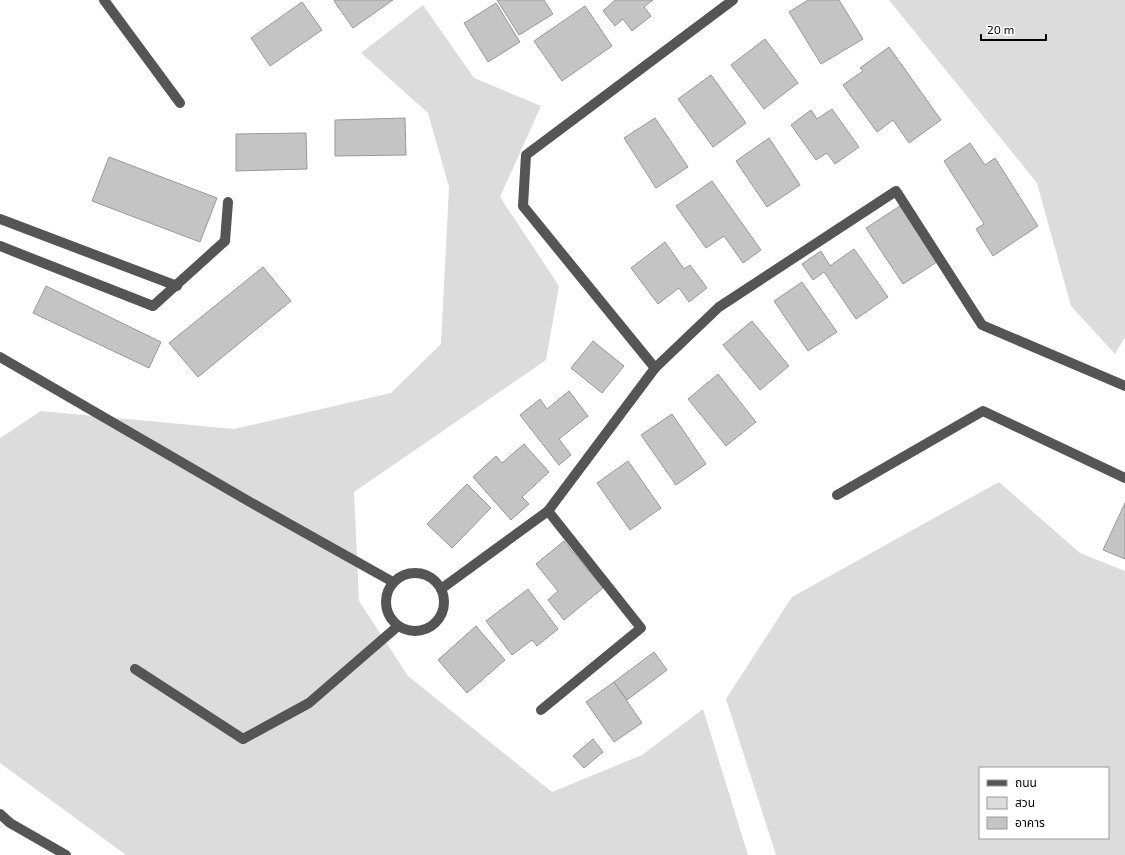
<svg xmlns="http://www.w3.org/2000/svg" width="1125" height="855" font-family="'Exo 2','Noto Sans Thai',sans-serif">
	<style>
		.green { fill: #dcdcdc; fill-rule: evenodd }
		.building { fill: #c4c4c4; stroke: #999 }
		.lines { fill: none; stroke-linecap: round; stroke-linejoin: round }
		.minor { stroke: #555; stroke-width: 10 }
	</style>
	<rect width="100%" height="100%" fill="#fff"/>
	<g class="green">
		<path d="M889,0H1125V337L1115,354L1071,306L1037,183Z"/>
		<path d="M423,5L474,78L541,106L500,197L559,286L546,360L354,492L359,601L408,676L552,792L642,755L703,709L748,855H126L0,763V438L41,411L234,429L391,393L441,344L449,187L428,113L361,53Z"/>
		<path d="M999,482L1080,553L1125,571V855H776L726,699L792,597ZM980,768H1108V838H980Z"/>
	</g>
	<g class="building">
		<path d="M335,0H393L353,28L334,1Z"/>
		<path d="M497,0H544L553,14L519,35Z"/>
		<path d="M615,0H653L644,7L651,16L632,31L623,19L615,26L603,11Z"/>
		<path d="M808,0H839L863,39L821,64L789,12Z"/>
		<path d="M302,2L322,30L270,66L251,38Z"/>
		<path d="M496,3L520,42L488,62L464,23Z"/>
		<path d="M585,6L612,46L562,81L534,41Z"/>
		<path d="M765,39L798,83L764,109L731,65Z"/>
		<path d="M889,47L941,120L909,143L893,120L877,132L843,85L863,71L860,68Z"/>
		<path d="M711,75L746,123L713,147L678,99Z"/>
		<path d="M832,109L859,147L835,164L827,153L816,160L791,125L811,110L817,119Z"/>
		<path d="M405,118L406,155L335,156V120Z"/>
		<path d="M655,118L688,167L656,188L624,138Z"/>
		<path d="M306,133L307,169L236,171V134Z"/>
		<path d="M769,138L800,185L767,207L736,161Z"/>
		<path d="M970,143L985,165L995,158L1038,226L993,256L976,229L984,224L944,161Z"/>
		<path d="M109,157L217,198L200,242L92,201Z"/>
		<path d="M712,181L761,250L743,263L724,236L706,248L676,206Z"/>
		<path d="M900,206L937,262L903,284L866,228Z"/>
		<path d="M665,242L684,269L690,265L707,288L689,302L679,288L658,304L631,268Z"/>
		<path d="M854,249L888,297L856,319L824,272L813,280L802,264L821,251L830,266Z"/>
		<path d="M263,267L291,301L198,377L169,343Z"/>
		<path d="M802,282L837,332L808,351L774,301Z"/>
		<path d="M46,286L161,342L149,368L33,313Z"/>
		<path d="M752,321L789,366L760,390L723,345Z"/>
		<path d="M593,341L624,366L602,393L571,368Z"/>
		<path d="M718,374L756,422L726,446L688,399Z"/>
		<path d="M569,391L588,416L559,439L571,455L559,465L520,415L540,399L547,409Z"/>
		<path d="M672,414L706,464L676,485L641,435Z"/>
		<path d="M524,444L549,472L522,497L529,504L511,520L473,477L496,456L502,463Z"/>
		<path d="M628,461L661,508L630,530L597,483Z"/>
		<path d="M467,484L491,508L452,548L427,524Z"/>
		<path d="M1125,503V559L1103,550Z"/>
		<path d="M564,541L603,588L564,620L548,600L558,591L536,564Z"/>
		<path d="M528,589L558,629L537,646L532,640L512,655L486,621Z"/>
		<path d="M476,626L505,660L467,693L438,660Z"/>
		<path d="M654,652L667,670L627,700L614,682Z"/>
		<path d="M614,682L642,723L614,742L586,702Z"/>
		<path d="M593,739L603,752L584,768L573,756Z"/>
	</g>
	<g class="lines">
		<g class="minor">
			<path d="M104,0L180,103"/>
			<path d="M0,219L177,286"/>
			<path d="M0,246L153,306L225,241L228,202"/>
			<path d="M0,357L250,502L393,582"/>
			<path d="M655,368L523,206L526,155L733,0"/>
			<path d="M837,495L983,411L1125,478"/>
			<circle cx="415" cy="602" r="29"/>
			<path d="M441,589L548,511L655,368L719,307L896,191L982,325L1125,386"/>
			<path d="M135,669L243,739L309,703L398,626"/>
			<path d="M541,710L641,628L548,511"/>
			<path d="M0,814L10,823L66,855"/>
		</g>
	</g>
	<rect x="979" y="767" width="130" height="72" fill="#ffffff" stroke="#999999"/>
	<rect x="987" y="780" width="20" height="6" fill="#555555" stroke="#999999"/>
	<text x="1015" y="787" font-size="12" fill="#000000">ถนน</text>
	<rect x="987" y="797" width="20" height="12" fill="#dcdcdc" stroke="#999999"/>
	<text x="1015" y="807" font-size="12" fill="#000000">สวน</text>
	<rect x="987" y="817" width="20" height="12" fill="#c4c4c4" stroke="#999999"/>
	<text x="1015" y="827" font-size="12" fill="#000000">อาคาร</text>
	<path d="M981 34v6h65v-6" fill="none" stroke="#000000" stroke-width="2"/>
	<text x="987" y="34" font-size="12" fill="#000000" stroke="#ffffff" stroke-width="3" paint-order="stroke">20 m</text>
</svg>
